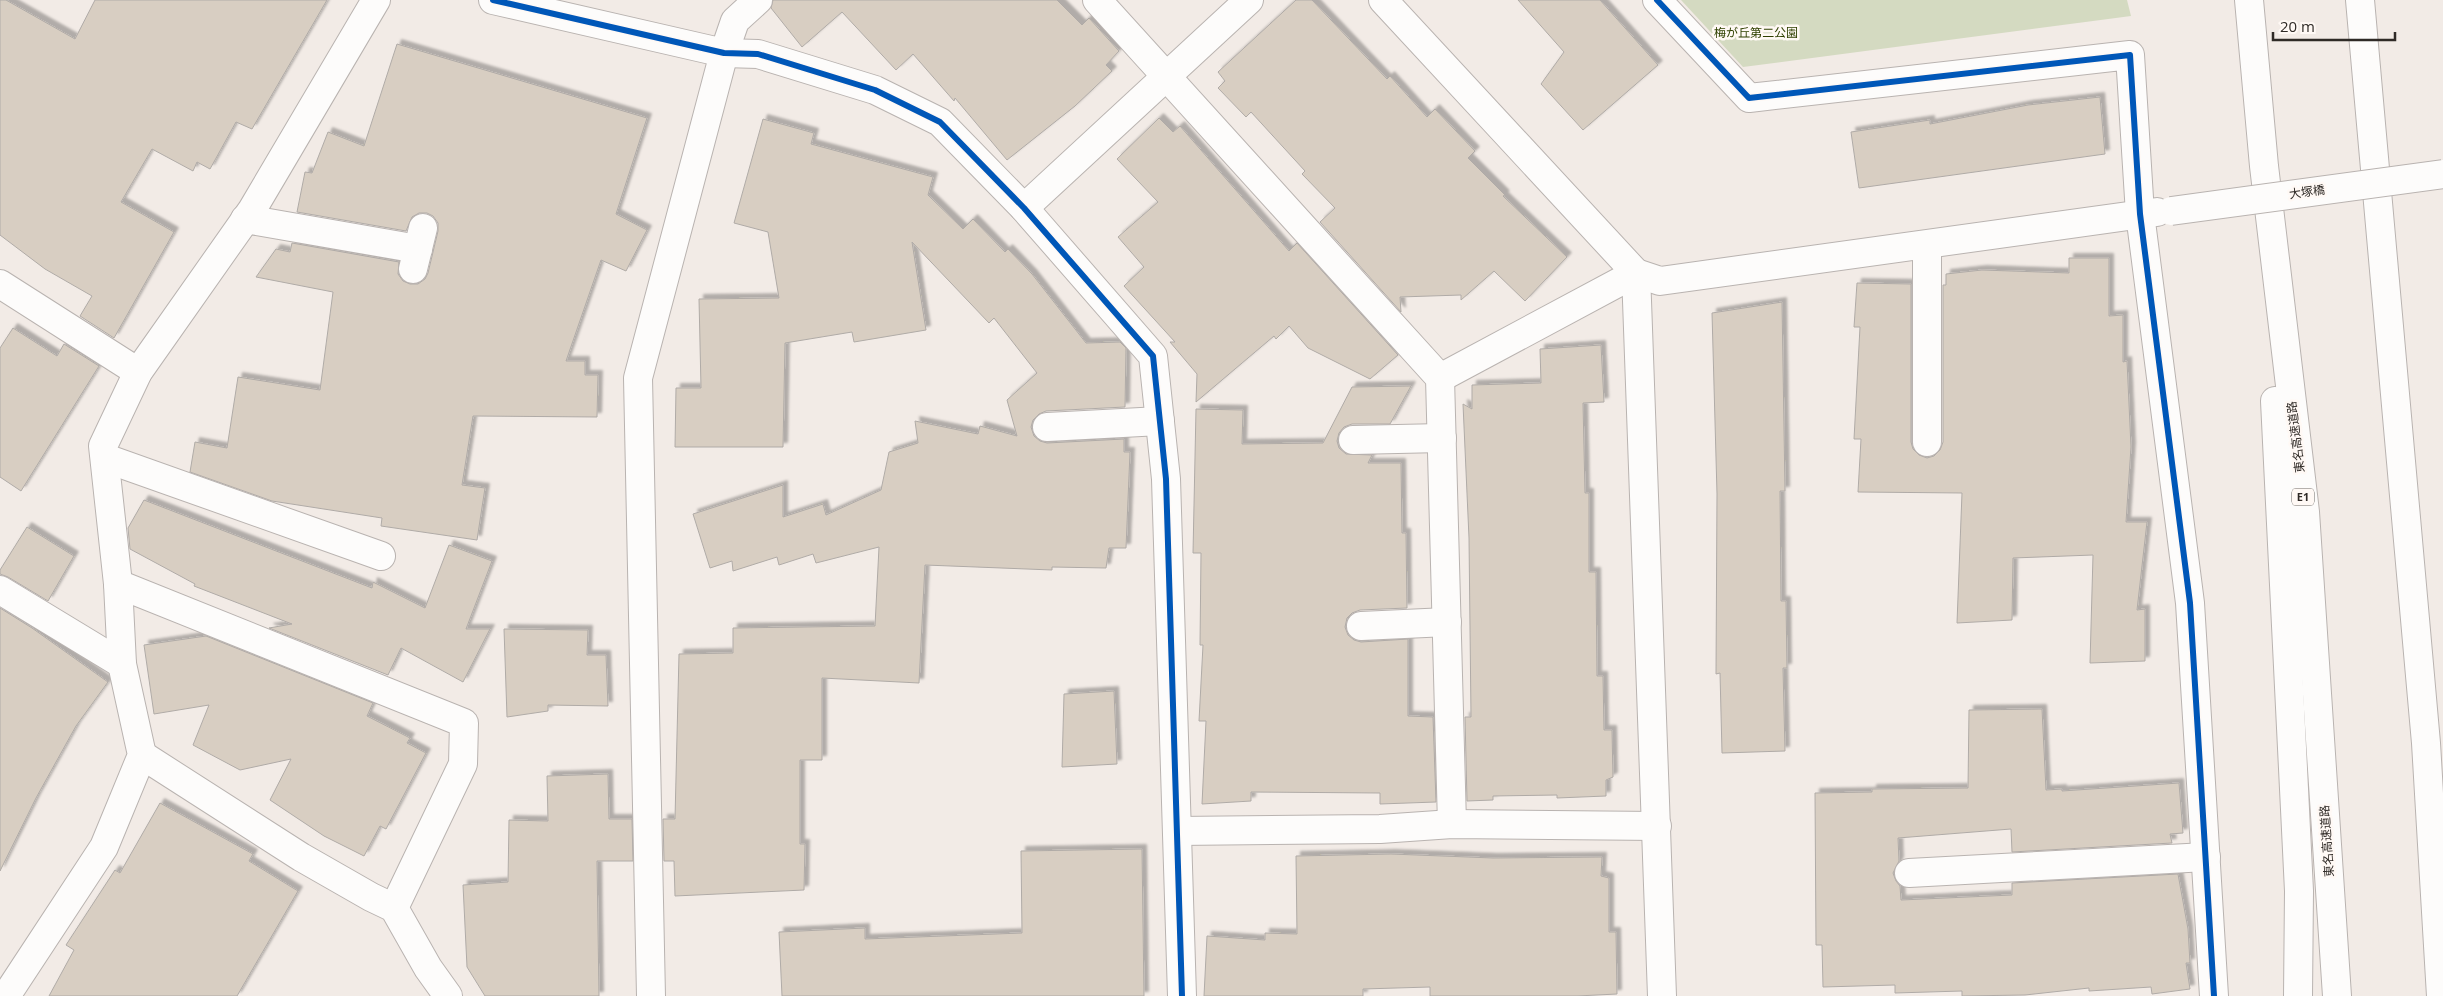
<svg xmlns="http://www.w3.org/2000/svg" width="2443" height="996" font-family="'Open Sans','Noto Sans JP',sans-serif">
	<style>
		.green { fill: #d4dac1 }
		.building { fill: #d8cec2; stroke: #b0aba7; filter: url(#shadow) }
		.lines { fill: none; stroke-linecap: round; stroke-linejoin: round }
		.street-casing { stroke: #b9b3b0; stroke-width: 30 }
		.secondary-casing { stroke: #b9b3b0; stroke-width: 30 }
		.highway-casing { stroke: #b9b3b0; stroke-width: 30 }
		.street { stroke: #fdfcfb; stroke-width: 28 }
		.secondary { stroke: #fdfcfb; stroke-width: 28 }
		.highway { stroke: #fdfcfb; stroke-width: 28 }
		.street-bridge-casing { stroke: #b9b3b0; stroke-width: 30; stroke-linecap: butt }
		.street-bridge { stroke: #fdfcfb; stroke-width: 28 }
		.cycleway-casing { stroke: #fff9f5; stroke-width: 9 }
		.cycleway { stroke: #0057b8; stroke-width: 6 }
		.labels { text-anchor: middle; stroke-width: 5; stroke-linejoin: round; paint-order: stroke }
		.shield { fill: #fff9f5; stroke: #6d6864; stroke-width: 1 }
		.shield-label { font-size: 11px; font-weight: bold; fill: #2f2a26 }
		.park-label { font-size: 12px; fill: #2f4000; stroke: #fff9f5 }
		.street-label { font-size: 12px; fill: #2f2a26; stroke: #fff9f5 }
	</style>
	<defs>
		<filter id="shadow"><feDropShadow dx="4.5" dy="-4.5" stdDeviation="1" flood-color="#0004"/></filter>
	</defs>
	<rect width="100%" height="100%" fill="#f2ebe6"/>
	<path class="green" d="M1681,0H2127L2131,16L1743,67Z"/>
	<g class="building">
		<path d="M0,0H6L75,39L95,0H327L252,129L236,122L210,169L197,162L193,171L152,149L121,202L174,232L114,338L80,316L92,296L45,269L0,235Z"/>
		<path d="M773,0H1057L1082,25L1089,18L1119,51L1106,65L1112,71L1075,106L1007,160L955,98L954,101L913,54L896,70L842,12L802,47L771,8Z"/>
		<path d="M1296,0H1312L1387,79L1390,76L1427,117L1435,109L1475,151L1468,158L1505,195L1503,196L1567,257L1525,301L1494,271L1461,300V295L1400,297L1401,312L1320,222L1335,208L1302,174L1305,171L1251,112L1246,117L1218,88L1225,81L1218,72Z"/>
		<path d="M1518,0H1600L1658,65L1583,130L1541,84L1564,52Z"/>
		<path d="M397,44L647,118L616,214L647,230L626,271L601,260L566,361H585V375H598L597,417L473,416L462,485L485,488L477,540L381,526L382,518L272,501L190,472L195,442L227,448L238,377L320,390L333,292L256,277L276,249L290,252L292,243L399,262L398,274L403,281L410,284H418L425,279L428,273L438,231V223L433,216L427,213H419L412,217L406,231L297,212L305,172L312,173L328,132L364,146Z"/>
		<path d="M2100,97L2105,154L1859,188L1851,132L1930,120V124L2028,105Z"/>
		<path d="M1159,118L1173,132L1180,126L1289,251L1297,243L1398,355L1370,379L1308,348L1289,326L1276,339L1274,336L1196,402L1197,374L1170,342H1175L1124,286L1144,267L1118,237L1158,202L1117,159Z"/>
		<path d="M763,119L814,133L811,144L933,177L928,195L963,229L973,219L1005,252L1008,249L1032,274L1086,343L1120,342L1126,348L1125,407L1046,411L1039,414L1033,420L1031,427L1034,436L1040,441L1047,443L1124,439V452H1130L1126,548H1109L1106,568L1052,567V570L925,565L919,683L822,678V760H800V844H805L804,890L675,896L674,861H664L663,819H675L679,654L733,653V628L875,626L879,547L816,563L813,554L779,565L777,557L733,571L732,561L710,568L693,514L783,485V517L823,504L826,515L881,490L889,452L918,443L915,421L978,434L980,426L1017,436L1007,400L1037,373L994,318L989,323L912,242L926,330L854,342L852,332L785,343L783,447H675L676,388H701L699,299L779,298L768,232L734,223Z"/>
		<path d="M2069,258H2109V316L2123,315V362L2127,361L2131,447L2126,522H2147L2137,610L2145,609V661L2090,663L2093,555L2013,558L2012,620L1957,623L1962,493L1858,492L1861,439H1854L1860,327H1854L1857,283L1911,284V442L1913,449L1919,455L1927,458L1934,456L1940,450L1943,442V285H1946V274L1982,270L2069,273Z"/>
		<path d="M1782,302L1785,491H1780L1781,601H1786L1787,668H1783L1785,751L1722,753L1720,673L1716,674L1717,494L1712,313Z"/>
		<path d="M13,328L57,356L64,344L99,366L21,491L0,477V348Z"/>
		<path d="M1601,345L1604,402L1583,403L1585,493H1589V572H1596L1597,676H1603L1604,730H1612L1613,777L1606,780V796L1557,798V795L1493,796V800L1467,801L1465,717H1471L1469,538L1463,404L1472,409V385L1541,383L1540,349Z"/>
		<path d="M1411,386L1390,424H1352L1344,427L1339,433L1337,441L1339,448L1346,454L1372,455L1368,463H1401L1402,533H1406L1407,608L1360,610L1352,613L1347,618L1345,627L1348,635L1354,640L1361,642L1408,639V716L1433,717L1436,802L1380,804V793L1251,792V801L1202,804L1206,721H1199L1203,645H1200L1201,553H1193L1196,409L1243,410L1242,444L1323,443L1352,387Z"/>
		<path d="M144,500L372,588L373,582L425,608L449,545L492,561L466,629H490L463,682L401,648L388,675L269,628L292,624L194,586L195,584L130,549L128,528Z"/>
		<path d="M27,527L74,556L48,601L8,577L0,574V570Z"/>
		<path d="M0,608L32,628L108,682L76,726L36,798L0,871Z"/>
		<path d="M504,629L588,630L587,655H606L608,706L548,705V711L507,717Z"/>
		<path d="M206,636L373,703L367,716L410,738L407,743L426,753L386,829L380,826L364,856L324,836L270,800L291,759L240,770L193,745L209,705L154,714L144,645Z"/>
		<path d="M1114,691L1117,764L1062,767L1064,694Z"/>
		<path d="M2042,709L2046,790L2062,789V791L2179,783L2183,833L2170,834L2172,843L2012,852L2011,829L1898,838L1899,861L1893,873L1896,881L1900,886L1901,900L2012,895V883L2178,874L2188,929L2190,963H2186L2190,989L2152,994L2151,987L2089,991V988L2025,995L1962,996V991L1895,993V985L1823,987L1822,945H1816L1815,793L1872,792V789L1968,788L1969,710Z"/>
		<path d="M608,774L609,819H632L633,861H597L599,996H485L467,967L463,885L508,882L509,820L548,821L547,776Z"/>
		<path d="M160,803L253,854L249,861L298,891L237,996H49L74,950L66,945L115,870L120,873Z"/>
		<path d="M1142,849L1144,996H782L779,932L865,928V939L1022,933L1021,851Z"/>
		<path d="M1391,854L1493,858L1602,857L1601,876L1609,878V932H1616L1617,994L1577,996H1430V987L1363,989V996H1204L1207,936L1265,940V933L1297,934L1296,856Z"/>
	</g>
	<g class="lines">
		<g class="street-casing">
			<g id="street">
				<path d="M493,0L724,53L758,54L875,90L940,122L1024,208L1153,356L1166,479L1182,996"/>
				<path d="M1097,0L1440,378L1452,824"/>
				<path d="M1657,0L1749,98L2130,55L2140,214L2190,603L2214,996"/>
				<path d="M1024,208L1249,0"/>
				<path d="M245,219L418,249"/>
				<path d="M413,269L423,228"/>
				<path d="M0,284L138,372"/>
				<path d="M1440,378L1636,273L1660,281L2157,212"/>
				<path d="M1047,427L1160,421"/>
				<path d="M1353,440L1442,438"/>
				<path d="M1927,442V245"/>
				<path d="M105,458L381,556"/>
				<path d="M118,584L464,723L463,764L394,908"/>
				<path d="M0,590L122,664"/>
				<path d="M1361,626L1447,622"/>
				<path d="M142,755L301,857L371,897L394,908L428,968L448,996"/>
				<path d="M1177,831L1380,829L1452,824L1657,826"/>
				<path d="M1909,873L2206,857"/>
				<path d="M6,996L104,847L142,755L122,664L118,584L103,446L138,372L252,210L376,0"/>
				<path d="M651,996L638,378L724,53L735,21L758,0"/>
			</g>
		</g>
		<g class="secondary-casing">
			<path id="secondary" d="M1383,0L1636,273L1662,996"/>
		</g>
		<g class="highway-casing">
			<g id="highway">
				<path d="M2249,0L2264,166L2305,512L2337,996"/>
				<path d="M2360,0L2426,743L2441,996"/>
				<path d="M2275,401L2299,891L2298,996"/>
			</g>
		</g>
		<use href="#street" class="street"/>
		<use href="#secondary" class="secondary"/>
		<use href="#highway" class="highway"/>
		<g class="street-bridge-casing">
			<path id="street-bridge" d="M2171,211L2443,174"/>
		</g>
		<use href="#street-bridge" class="street-bridge"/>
		<g class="cycleway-casing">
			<g id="cycleway">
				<path d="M493,0L724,53L758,54L875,90L940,122L1024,208L1153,356L1166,479L1182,996"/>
				<path d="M1657,0L1749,98L2130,55L2140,214L2190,603L2214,996"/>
			</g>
		</g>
		<use href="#cycleway" class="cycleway"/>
	</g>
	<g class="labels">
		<rect class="shield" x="2292" y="488.5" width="22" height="17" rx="4"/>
		<g class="shield-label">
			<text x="2303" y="501">E1</text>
		</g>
		<g class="park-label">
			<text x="1756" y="37">梅が丘第二公園</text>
		</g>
		<g class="street-label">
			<text transform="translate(2307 192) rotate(-8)" y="4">大塚橋</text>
			<text transform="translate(2296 437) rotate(-97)" y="4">東名高速道路</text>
			<text transform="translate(2327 841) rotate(-94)" y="4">東名高速道路</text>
		</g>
	</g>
	<path d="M2273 32v8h122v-8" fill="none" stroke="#2f2a26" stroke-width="2.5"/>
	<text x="2280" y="32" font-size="15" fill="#2f2a26" stroke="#fff9f5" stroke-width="4" paint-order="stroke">20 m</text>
</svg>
